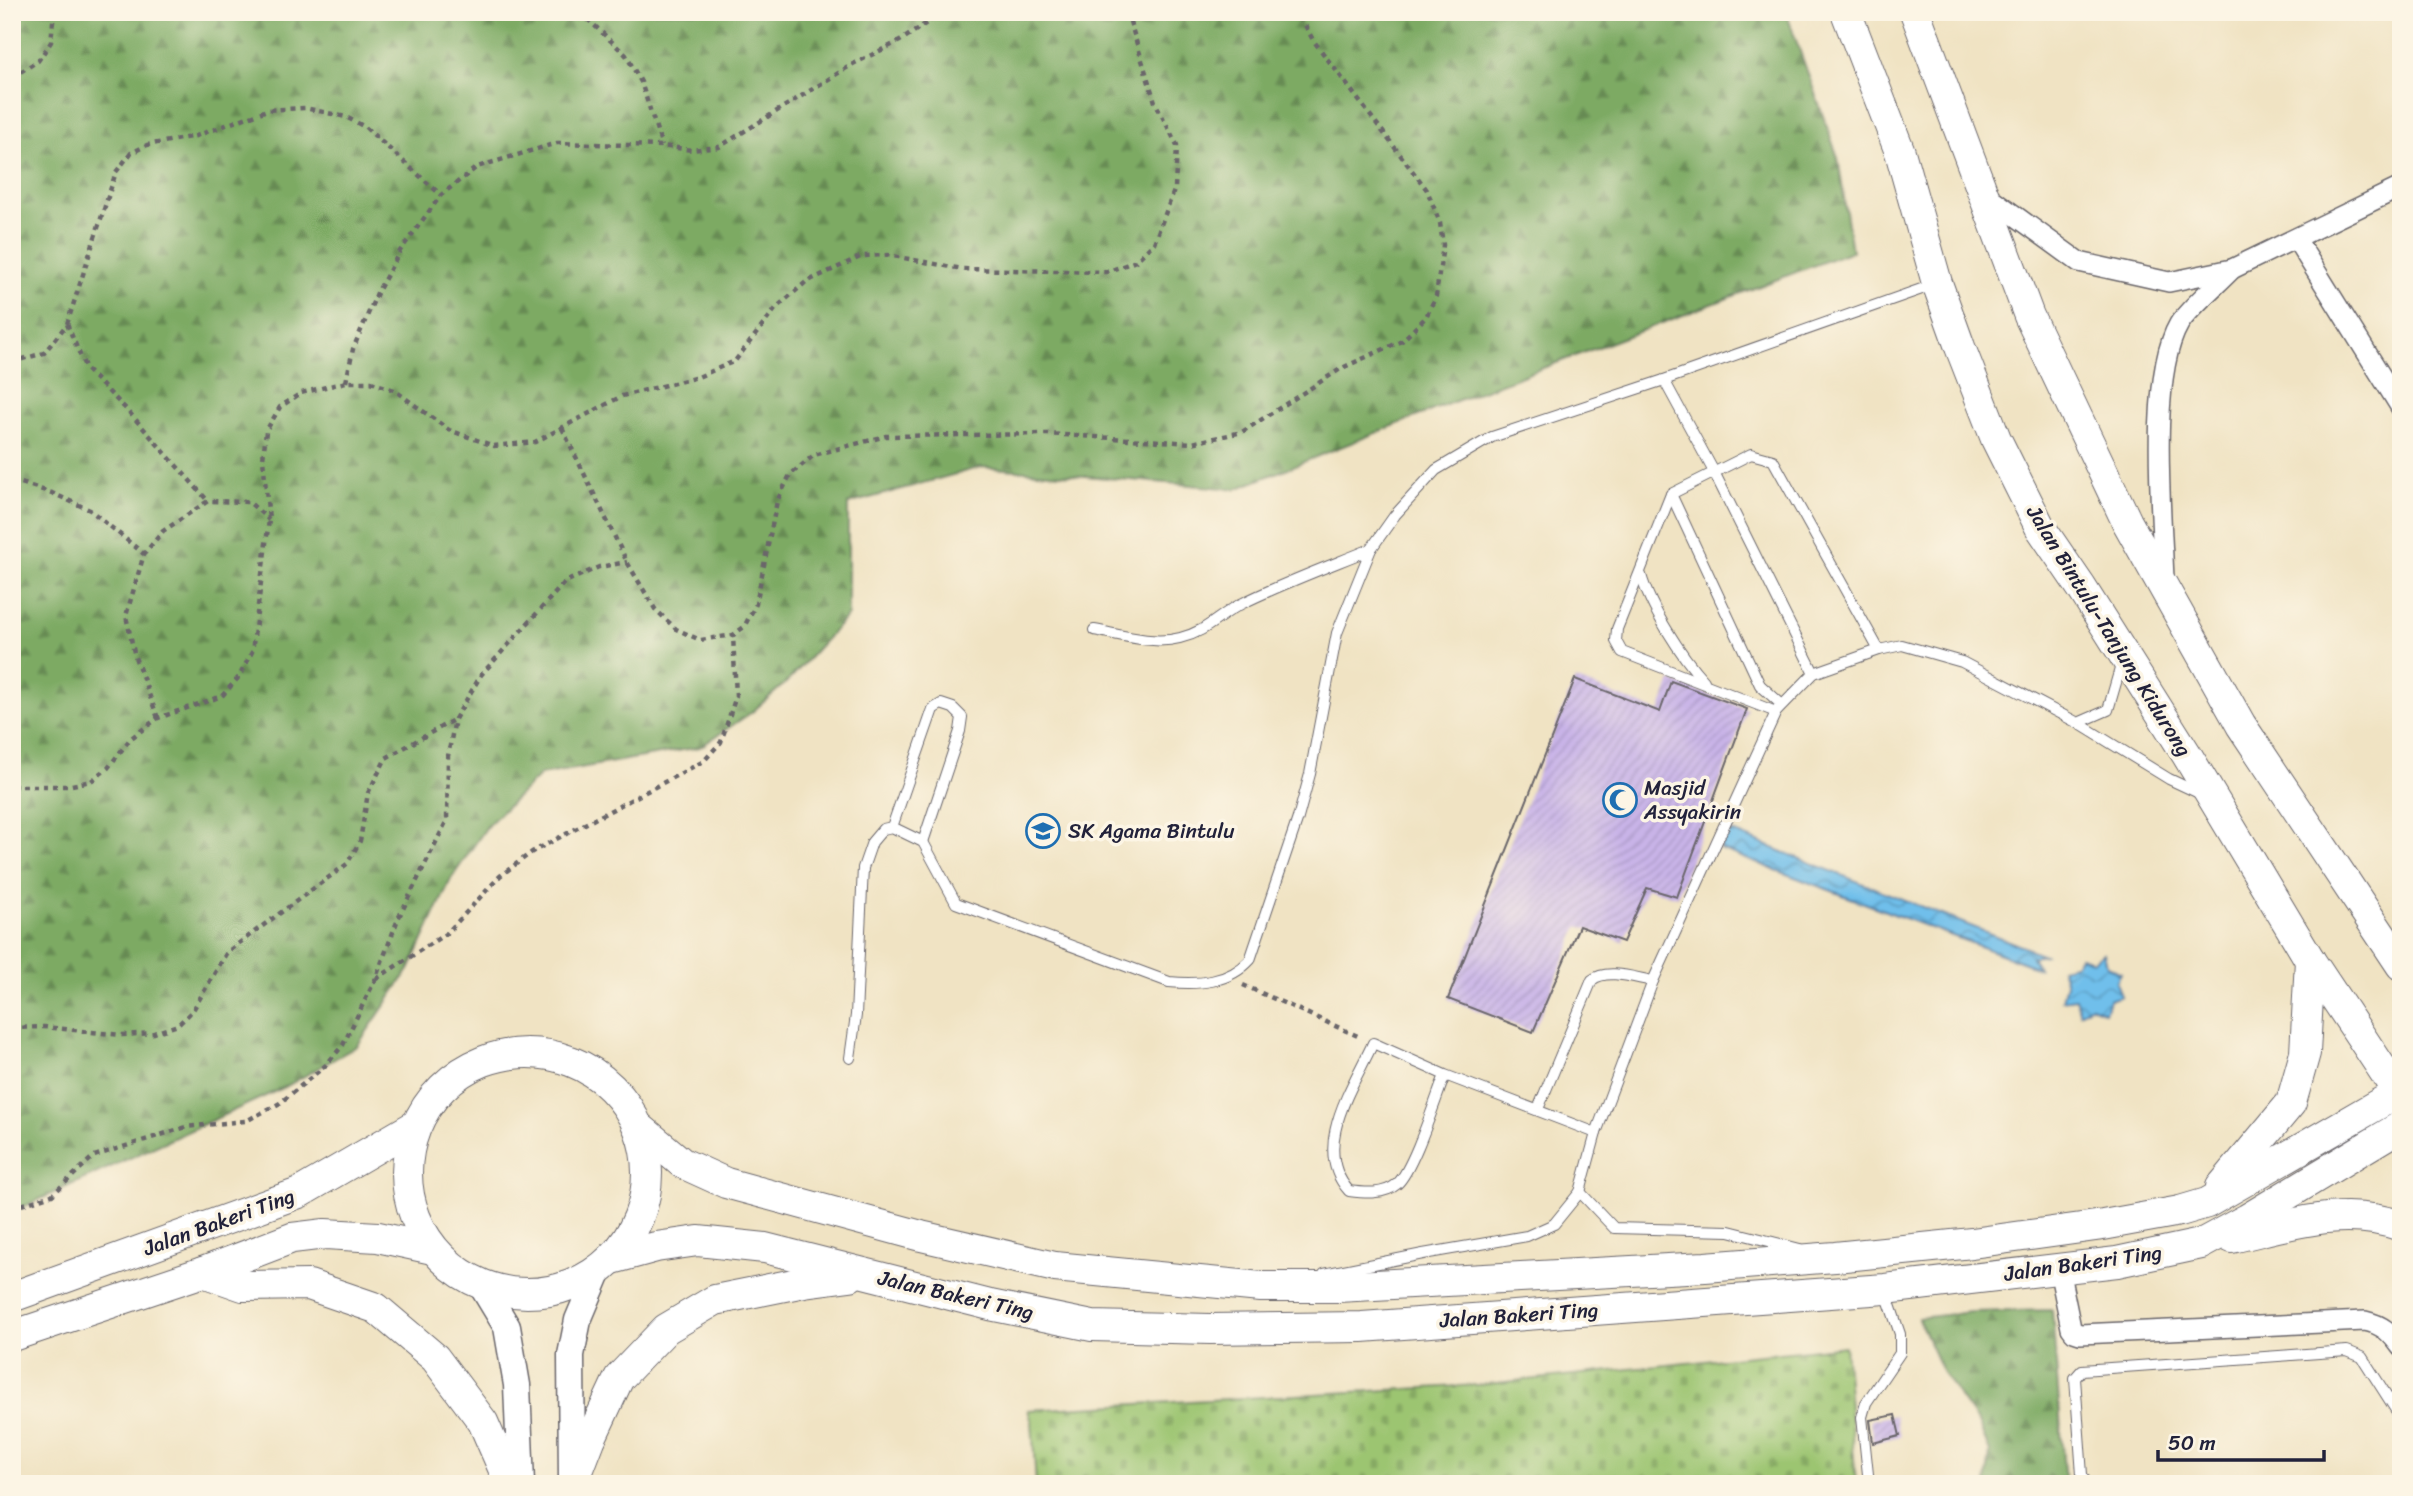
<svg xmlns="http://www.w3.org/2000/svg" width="2413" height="1496" font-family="Sriracha,sans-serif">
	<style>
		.forest { fill: url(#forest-firs); stroke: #50664f; stroke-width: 2 }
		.cemetery { fill: url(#cemetery-stones); stroke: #5f7456; stroke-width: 2 }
		.water { fill: url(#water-waves); stroke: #497093; stroke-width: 2 }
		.building { fill: url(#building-hatch) }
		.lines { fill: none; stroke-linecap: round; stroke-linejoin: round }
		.lane-casing { stroke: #6a666b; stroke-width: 12 }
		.street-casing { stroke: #6a666b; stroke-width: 22 }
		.secondary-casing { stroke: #6a666b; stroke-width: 29 }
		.primary-casing { stroke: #6a666b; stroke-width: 32 }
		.path { stroke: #6a666b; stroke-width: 4.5; stroke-dasharray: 5 5; stroke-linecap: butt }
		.lane { stroke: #fff; stroke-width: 10 }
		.street { stroke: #fff; stroke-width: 19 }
		.secondary { stroke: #fff; stroke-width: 26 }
		.primary { stroke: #fff; stroke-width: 30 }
		.labels { text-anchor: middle; stroke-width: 7; stroke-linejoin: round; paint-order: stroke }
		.street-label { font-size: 21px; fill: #22223b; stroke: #fcf5e5 }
		.poi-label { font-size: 21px; fill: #22223b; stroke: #fcf5e5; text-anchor: start }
	</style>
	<defs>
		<pattern id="forest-firs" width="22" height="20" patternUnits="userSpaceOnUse" patternTransform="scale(1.75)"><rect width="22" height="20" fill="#7daa63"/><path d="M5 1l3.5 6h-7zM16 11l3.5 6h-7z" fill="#668a53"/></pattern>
		<pattern id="cemetery-stones" width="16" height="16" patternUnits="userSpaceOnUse" patternTransform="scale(1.75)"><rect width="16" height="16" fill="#9cc571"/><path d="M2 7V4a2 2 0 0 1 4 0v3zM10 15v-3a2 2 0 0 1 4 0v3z" fill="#86a963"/></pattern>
		<pattern id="water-waves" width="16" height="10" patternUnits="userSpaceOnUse" patternTransform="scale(1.75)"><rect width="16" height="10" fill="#70bfeb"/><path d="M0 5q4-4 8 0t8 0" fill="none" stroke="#5c9bc0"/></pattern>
		<pattern id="building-hatch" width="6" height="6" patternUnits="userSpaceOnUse" patternTransform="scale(1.75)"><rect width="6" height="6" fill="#c9b4e8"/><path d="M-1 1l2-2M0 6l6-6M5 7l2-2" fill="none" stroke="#ac9ac8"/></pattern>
	</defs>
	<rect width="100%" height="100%" fill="#fcf5e5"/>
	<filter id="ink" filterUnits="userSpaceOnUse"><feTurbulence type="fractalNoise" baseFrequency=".0143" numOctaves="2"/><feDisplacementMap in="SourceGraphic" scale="14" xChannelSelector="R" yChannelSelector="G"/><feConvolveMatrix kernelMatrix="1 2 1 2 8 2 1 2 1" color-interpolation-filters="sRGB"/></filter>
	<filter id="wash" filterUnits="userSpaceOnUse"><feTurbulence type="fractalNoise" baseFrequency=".00686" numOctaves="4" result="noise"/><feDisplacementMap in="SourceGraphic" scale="28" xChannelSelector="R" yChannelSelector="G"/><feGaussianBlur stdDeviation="1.57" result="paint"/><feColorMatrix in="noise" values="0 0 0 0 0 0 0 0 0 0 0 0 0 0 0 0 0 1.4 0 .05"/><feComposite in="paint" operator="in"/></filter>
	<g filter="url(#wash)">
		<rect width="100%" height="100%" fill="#f0e3c3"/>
		<g class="forest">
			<path d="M12,12H1786L1838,158L1852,251L1448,404L1236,489L981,467L848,504V615L789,680L752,712L700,747L540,775L488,825L451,879L409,970L357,1046L285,1087L12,1212Z"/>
			<path d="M2052,1310L2065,1484H1986L1990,1452L1978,1423L1943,1373L1918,1318L1971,1312Z"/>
		</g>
		<path class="cemetery" d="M1845,1346L1856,1484H1036L1032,1422L1028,1410L1478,1385Z"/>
		<g class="water">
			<path d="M1730,831L2044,955L2032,957L2038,968L1720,849Z"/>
			<path d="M2104,953L2107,966L2121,973L2116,982L2121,996L2109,1000L2105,1012L2091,1006L2080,1013L2075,998L2062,1000L2066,984L2061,968L2075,965L2080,957L2093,961Z"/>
		</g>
		<g id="blocks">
			<g class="building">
				<path d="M1575,679L1660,712L1671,681L1747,709L1677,897L1647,888L1623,942L1579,926L1533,1032L1448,999Z"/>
				<path d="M1895,1415L1900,1436L1873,1443L1870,1420Z"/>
			</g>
		</g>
	</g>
	<g filter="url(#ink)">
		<use href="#blocks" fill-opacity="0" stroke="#6a666b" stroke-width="2"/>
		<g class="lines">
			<g class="lane-casing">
				<g id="lane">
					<path d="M1664,380L1714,472L1814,673"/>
					<path d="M1671,494L1760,685L1781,704"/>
					<path d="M1641,575C1650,607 1681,656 1704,681"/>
					<path d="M1094,630C1121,635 1153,645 1180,638C1206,632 1218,616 1241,604C1283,583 1327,567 1371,549"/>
					<path d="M1776,712L1622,652L1616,641L1617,629L1671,494L1751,454L1773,460L1879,650"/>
					<path d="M2078,723L2108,710L2122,662"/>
					<path d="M892,827L933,709L941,704L953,708L962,717L960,731L923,842"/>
					<path d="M850,1058L856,1015L863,868L872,842L883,829L892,827L923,842L956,903L1169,982C1198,985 1229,983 1250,960L1298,818L1310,774L1337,633L1371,549L1395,515L1436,470L1492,437L1664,380L1933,285"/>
					<path d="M1445,1075C1436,1098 1413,1170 1397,1184C1384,1195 1365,1193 1349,1191C1310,1148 1353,1087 1373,1043L1445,1075L1596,1133"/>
					<path d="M1538,1109L1592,980C1607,968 1635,978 1653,981"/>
					<path d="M1580,1192L1614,1228L1729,1231L1800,1249"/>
					<path d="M1324,1274L1423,1254L1527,1236L1554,1224L1580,1192L1596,1133L1653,981L1776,712L1814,673L1879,650L1902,645L1962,662L2078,723L2169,779L2201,794"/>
					<path d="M1869,1484L1862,1417L1866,1403L1900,1353V1334L1886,1293"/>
					<path d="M2087,1484L2082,1475L2075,1378L2082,1370L2347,1351L2362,1357L2401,1418"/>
				</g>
			</g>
			<g class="street-casing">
				<g id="street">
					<path d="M1984,193L2079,262L2169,282L2232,269L2401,187"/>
					<path d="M2296,239L2401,408"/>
					<path d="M2164,580C2162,517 2148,377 2179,324C2188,309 2219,283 2232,269"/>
					<path d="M2059,1269L2071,1328L2074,1332L2080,1334L2365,1321C2383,1325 2390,1332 2401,1347"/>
				</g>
			</g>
			<g class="secondary-casing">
				<g id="secondary">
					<path d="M481,1284L507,1327L517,1385L521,1484"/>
					<path d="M572,1484L571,1355L578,1320L599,1270"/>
				</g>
			</g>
			<g class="primary-casing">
				<g id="primary">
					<path d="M1846,12L1900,152L1937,283L1960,347L1996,439L2040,527L2081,587L2187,755L2310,960L2401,1097"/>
					<path d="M1915,12L2029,316L2127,522L2241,725L2401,965"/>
					<circle cx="527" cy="1173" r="120"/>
					<path d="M639,1127L682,1163L726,1183L921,1236L1055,1267L1261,1287H1338L1705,1267L1835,1257L1972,1243L2103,1225L2180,1211L2207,1203L2401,1091"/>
					<path d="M2221,1187L2291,1103L2305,1053L2310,960"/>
					<path d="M2232,1238C2289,1225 2343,1205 2401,1226"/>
					<path d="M612,1259L656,1247L698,1241L765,1248L990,1305L1092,1326L1210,1329L1362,1327L1885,1289L2117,1262L2201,1244L2247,1219L2401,1126"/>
					<path d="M203,1272L243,1286L309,1285L376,1308L435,1358L483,1422L510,1484"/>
					<path d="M12,1297L299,1193L416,1125"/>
					<path d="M12,1336L203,1272L292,1238L325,1234L378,1237L433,1249"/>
					<path d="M573,1484L590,1440L619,1378L666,1329L715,1300L804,1282L850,1276"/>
				</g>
			</g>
			<g class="path">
				<path d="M580,12L626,55L641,82L662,146"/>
				<path d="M12,77L38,61L51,42L54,12"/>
				<path d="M67,324L86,369L127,410L208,501"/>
				<path d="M12,362L44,353L67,324L116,172L131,153L147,145L196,136L267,110L305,108L346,117L365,127L441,195"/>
				<path d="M346,382L353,349L377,293L400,251L441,195L477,167L557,143L662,146L692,150L719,147L853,64L900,41L943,12"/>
				<path d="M562,428L627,562L655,609L676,629L700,640L733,635L744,627L756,604L777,501L790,475L814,455L886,436L1048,434L1192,443L1242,432L1342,368L1402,341L1426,317L1436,296L1443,245L1440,223L1427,190L1313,40L1298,12"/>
				<path d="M12,480L52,493L90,510L144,554"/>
				<path d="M158,718L135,657L126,616L144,554L163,531L208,501L249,502L269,520"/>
				<path d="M12,786H67L91,781L108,768L130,739L158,718L222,696L239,677L252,652L269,520L263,459L266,431L280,407L301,393L346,382H371L394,390L449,430L494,446L535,442L622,396L698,377L735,361L777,307L806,282L862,256L888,255L962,269L1106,272L1136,261L1154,243L1175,188L1177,145L1155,102L1127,12"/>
				<path d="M376,979L447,933L500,876L532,852L704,761L721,742L736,696L733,635"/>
				<path d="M1243,985L1360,1037"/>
				<path d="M12,1028L44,1027L122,1035L154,1033L178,1025L193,1010L227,952L347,864L360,841L368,793L386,758L455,719"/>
				<path d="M12,1208L52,1195L94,1156L186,1127L246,1121L280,1103L326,1065L343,1045L375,980L398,919L447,820L448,756L455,719L481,675L565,582L599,567L627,562"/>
			</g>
			<use href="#lane" class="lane"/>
			<use href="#street" class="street"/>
			<use href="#secondary" class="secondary"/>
			<use href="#primary" class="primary"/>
		</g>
	</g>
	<defs>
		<g id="mosque-ring" transform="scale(1.75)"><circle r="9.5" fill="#fcf5e5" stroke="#1f6fb2" stroke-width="1.5"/><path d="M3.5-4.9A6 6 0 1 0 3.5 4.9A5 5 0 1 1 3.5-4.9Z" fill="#1f6fb2"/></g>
		<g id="school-ring" transform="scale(1.75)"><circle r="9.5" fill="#fcf5e5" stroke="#1f6fb2" stroke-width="1.5"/><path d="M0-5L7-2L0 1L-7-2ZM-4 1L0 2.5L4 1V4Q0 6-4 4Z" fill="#1f6fb2"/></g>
	</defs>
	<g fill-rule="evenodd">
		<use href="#mosque-ring" x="1620" y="800"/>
		<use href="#school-ring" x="1043" y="831"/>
	</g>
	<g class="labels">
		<g class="street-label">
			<text transform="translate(2109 631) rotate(58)" y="7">Jalan Bintulu-Tanjung Kidurong</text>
			<text transform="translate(219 1222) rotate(-20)" y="7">Jalan Bakeri Ting</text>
			<text transform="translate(2083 1263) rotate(-8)" y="7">Jalan Bakeri Ting</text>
			<text transform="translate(956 1295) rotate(13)" y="7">Jalan Bakeri Ting</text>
			<text transform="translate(1519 1315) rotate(-4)" y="7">Jalan Bakeri Ting</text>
		</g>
		<g class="poi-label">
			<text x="1644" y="795">Masjid<tspan x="1644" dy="24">Assyakirin</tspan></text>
			<text x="1068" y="838">SK Agama Bintulu</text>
		</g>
	</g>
	<rect width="2413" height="1496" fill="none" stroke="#fcf5e5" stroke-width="42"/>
	<path d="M2158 1450v10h166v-10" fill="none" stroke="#22223b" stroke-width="3.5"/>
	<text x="2168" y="1450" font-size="21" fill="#22223b" stroke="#fcf5e5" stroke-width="5" paint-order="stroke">50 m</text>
</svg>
